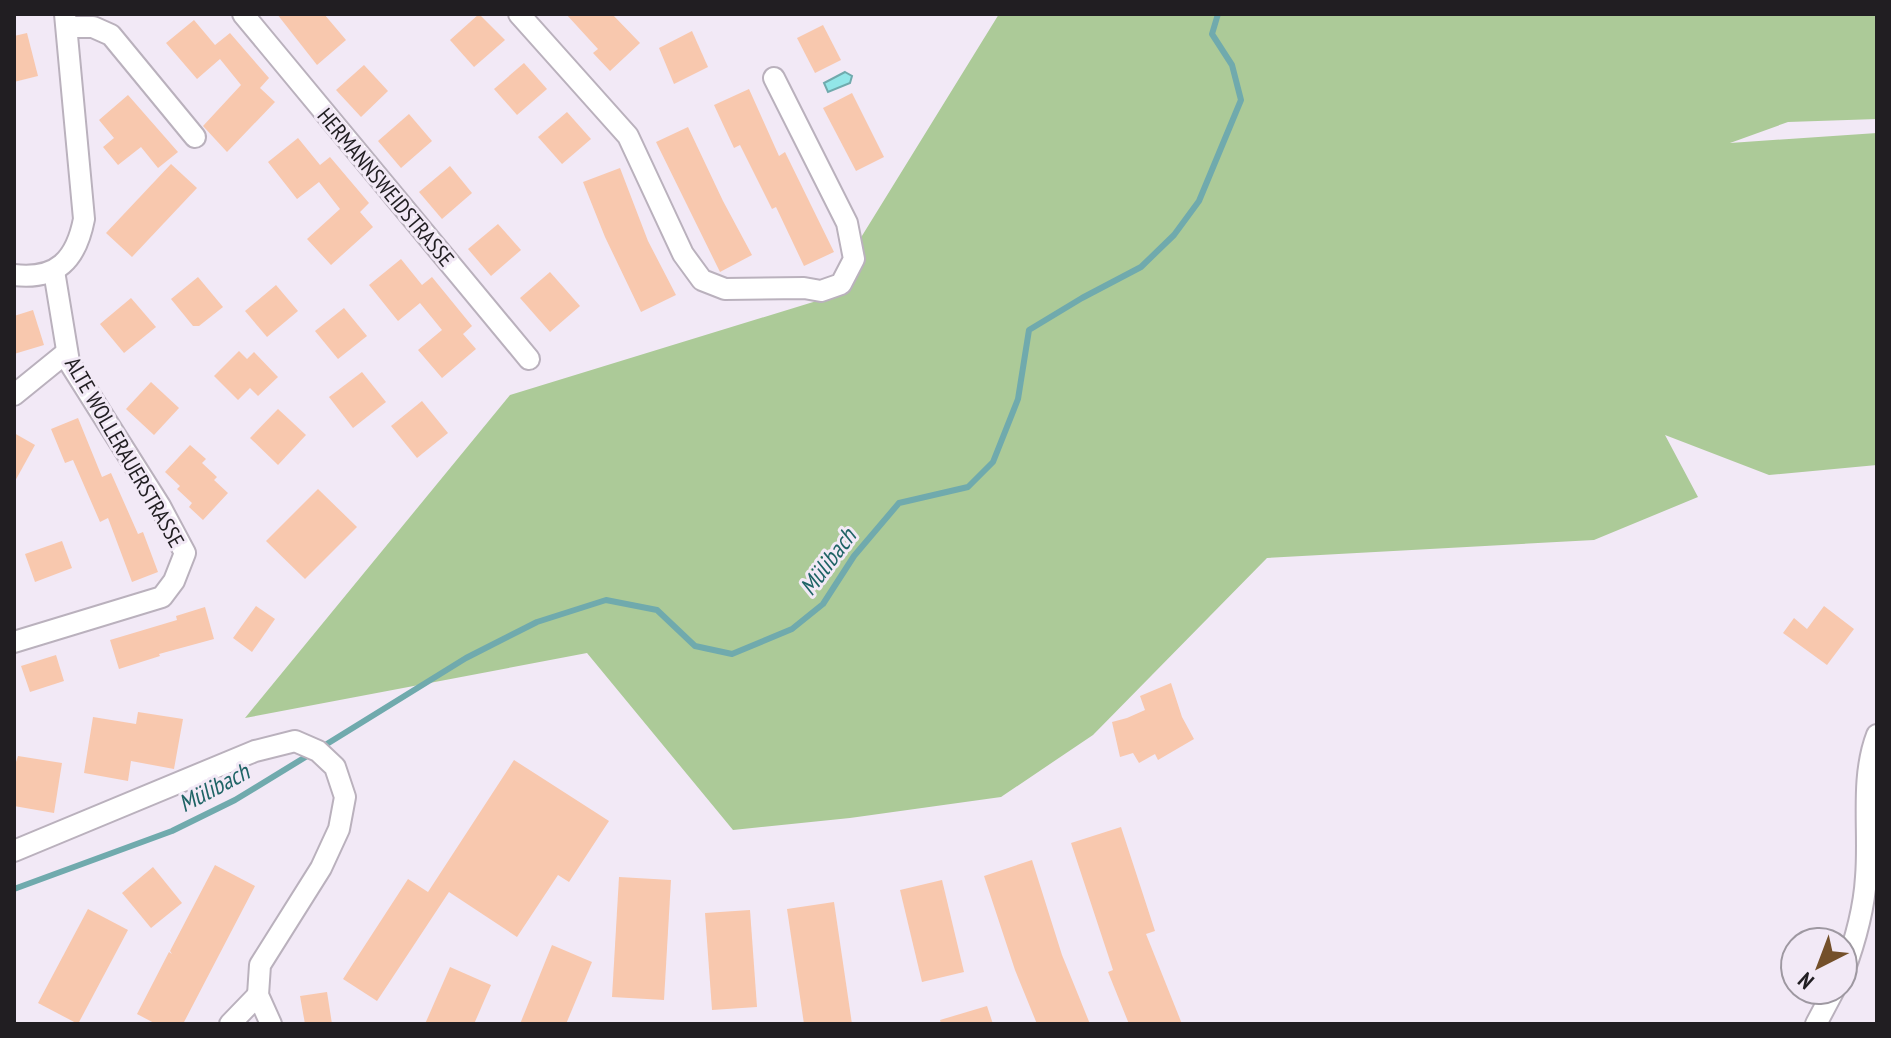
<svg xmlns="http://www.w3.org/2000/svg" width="1891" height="1038" font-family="'PT Sans Narrow',sans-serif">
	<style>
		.green { fill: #acca98 }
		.water { fill: #92e6e8; stroke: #70aaad; stroke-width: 2 }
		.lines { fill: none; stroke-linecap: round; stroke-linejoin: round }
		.stream { stroke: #70aaad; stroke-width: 6 }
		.building { fill: #f8c8ae }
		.street-casing { stroke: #bab1bd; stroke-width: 24 }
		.street { stroke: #fff; stroke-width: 20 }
		.labels { text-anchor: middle; stroke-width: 6; stroke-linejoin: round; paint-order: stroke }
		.street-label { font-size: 22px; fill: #211e22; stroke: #f2e9f6 }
		.water-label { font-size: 24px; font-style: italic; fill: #1e6365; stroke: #f2e9f6 }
	</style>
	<rect width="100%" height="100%" fill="#f2e9f6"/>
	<path class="green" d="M999,14H1877V119L1788,122L1730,143L1877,133V465L1769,475L1665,435L1698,497L1594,540L1267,558L1093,735L1001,797L850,818L733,830L587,653L245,718L510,395L823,299Z"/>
	<path class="water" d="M845,72L852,76L850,83L828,92L824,83Z"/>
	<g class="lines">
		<g class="stream">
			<path d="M322,747L466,658L537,622L606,600L657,610L695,646L732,654L792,629L823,604L854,556L899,503L968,487L993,462L1018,399L1029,330L1082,298L1141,267L1174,235L1199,201L1241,100L1232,65L1212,34L1218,14"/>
			<path d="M14,889L172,831L235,800L312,753"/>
		</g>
	</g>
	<g class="building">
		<path d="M277,14H324L346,40L317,65Z"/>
		<path d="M479,14L505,40L474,67L450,40Z"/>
		<path d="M566,14H612L640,43L610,71L593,53L598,49Z"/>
		<path d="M194,20L215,45L230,33L269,78L260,88L275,102L227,152L203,126L241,85L220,59L197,79L166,43Z"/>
		<path d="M823,25L841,60L815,73L797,38Z"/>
		<path d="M692,31L708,67L674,84L659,48Z"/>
		<path d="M27,33L38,76L14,82V36Z"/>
		<path d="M524,63L547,89L517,115L494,89Z"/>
		<path d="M364,65L388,91L361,117L336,90Z"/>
		<path d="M749,89L779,156L785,152L834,252L804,266L776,207L772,209L740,145L734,148L714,105Z"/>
		<path d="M852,93L884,157L856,171L823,108Z"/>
		<path d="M128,95L178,152L158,168L141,147L118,165L103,147L114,138L99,120Z"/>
		<path d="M567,112L591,139L562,164L538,137Z"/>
		<path d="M409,114L432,141L401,168L378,141Z"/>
		<path d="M688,127L723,201L752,255L720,272L656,142Z"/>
		<path d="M298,138L320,165L330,157L369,203L360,212L373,227L331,265L307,239L340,209L319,182L297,199L268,162Z"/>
		<path d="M171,164L197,188L132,257L106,233Z"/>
		<path d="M450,166L472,193L442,219L419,192Z"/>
		<path d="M620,168L648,241L676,295L641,312L605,237L583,182Z"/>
		<path d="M498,224L521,250L491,276L468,249Z"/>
		<path d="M401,259L422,285L432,277L472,326L463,334L476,349L442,378L418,350L442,330L420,303L398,321L369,285Z"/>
		<path d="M550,272L580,306L550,332L520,298Z"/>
		<path d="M198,277L223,307L199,326H193L171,299Z"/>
		<path d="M276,285L298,311L267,337L245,311Z"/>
		<path d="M131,298L156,327L124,353L100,324Z"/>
		<path d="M344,308L367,336L338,359L315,331Z"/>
		<path d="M33,310L44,345L14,354V316Z"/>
		<path d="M239,351L247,359L254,352L278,377L258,396L250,388L238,400L214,376Z"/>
		<path d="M362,372L386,402L353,428L329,397Z"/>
		<path d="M151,382L179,408L154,435L126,409Z"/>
		<path d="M422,401L448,433L417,458L391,426Z"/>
		<path d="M278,409L306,435L278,465L250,438Z"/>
		<path d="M78,418L102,477L111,473L138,534L143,532L158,572L132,582L108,518L100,522L73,460L65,463L51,429Z"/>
		<path d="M14,433L35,445L14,483Z"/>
		<path d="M190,445L206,459L202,463L217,477L214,480L228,493L203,520L189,507L192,503L177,489L180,486L165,472Z"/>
		<path d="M318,489L357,527L305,579L266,541Z"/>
		<path d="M62,541L72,568L35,582L25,554Z"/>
		<path d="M256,606L275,619L252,652L233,638Z"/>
		<path d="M1824,606L1854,629L1827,665L1783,633L1794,618L1807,629Z"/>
		<path d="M205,607L214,639L159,654L160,656L119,669L110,640L177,620L176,616Z"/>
		<path d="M56,655L64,681L30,692L21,666Z"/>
		<path d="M1171,683L1182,717L1194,739L1158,760L1155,754L1139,763L1133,753L1120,757L1112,722L1127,718L1145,710L1140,696Z"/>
		<path d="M138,712L183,719L174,769L131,761L128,781L84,773L93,717L136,724Z"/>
		<path d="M18,756L62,763L54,813L14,806V768Z"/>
		<path d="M514,760L609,821L569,882L558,875L517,937L449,892L377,1001L343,979L408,879L428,892Z"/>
		<path d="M1121,827L1155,931L1146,934L1182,1024H1129L1108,972L1113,970L1071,843Z"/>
		<path d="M1032,860L1062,955L1090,1024H1037L1015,970L984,876Z"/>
		<path d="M215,865L255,886L183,1024H156L137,1014L169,952L172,954L170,951Z"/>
		<path d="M153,867L182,903L151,928L122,893Z"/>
		<path d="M619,877L671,880L664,1000L612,997Z"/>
		<path d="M942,880L964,972L922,982L900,890Z"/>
		<path d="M834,902L852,1024H804L787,909Z"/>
		<path d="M88,909L128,930L78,1024L38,1003Z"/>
		<path d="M750,910L757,1007L712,1010L705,913Z"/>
		<path d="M552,945L592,962L566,1024H520Z"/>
		<path d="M450,967L491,985L474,1024H425Z"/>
		<path d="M327,992L332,1024H305L300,996Z"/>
		<path d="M987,1006L993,1024H941L940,1020Z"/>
	</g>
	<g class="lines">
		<g class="street-casing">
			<g id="street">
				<path d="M243,14L529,359"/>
				<path d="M519,14L628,136L683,254L702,280L725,289L804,288L821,291L841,284L854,259L847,223L774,78"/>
				<path d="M67,27H93L111,35L195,137"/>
				<path d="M14,275C57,280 76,260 84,219L65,14"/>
				<path d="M14,395L67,352"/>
				<path d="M14,642L162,597L174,581L185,553L160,506L69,362L54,271"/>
				<path d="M14,851L255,751L295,741L318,751L335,767L345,797L339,829L321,868L260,965L258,995L271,1024"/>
				<path d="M1843,974C1855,942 1864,911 1866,877C1870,831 1860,779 1877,735"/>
				<path d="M230,1024L258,995"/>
				<path d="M1816,1024L1834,990"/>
			</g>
		</g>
		<use href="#street" class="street"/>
	</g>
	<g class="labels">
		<g class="street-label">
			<text transform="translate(386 187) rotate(50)" y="8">HERMANNSWEIDSTRASSE</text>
			<text transform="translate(125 452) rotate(60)" y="8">ALTE WOLLERAUERSTRASSE</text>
		</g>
		<g class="water-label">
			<text transform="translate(828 562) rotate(-53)" y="8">Mülibach</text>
			<text transform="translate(214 788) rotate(-28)" y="8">Mülibach</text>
		</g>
	</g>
	<rect width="1891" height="1038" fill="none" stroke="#211e22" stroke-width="32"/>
	<g transform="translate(1819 966) rotate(222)"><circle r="38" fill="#f2e9f6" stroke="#9e98a1" stroke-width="2"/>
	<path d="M0-6L14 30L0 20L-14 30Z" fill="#74502a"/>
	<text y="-12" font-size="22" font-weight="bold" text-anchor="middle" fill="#211e22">N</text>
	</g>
</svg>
